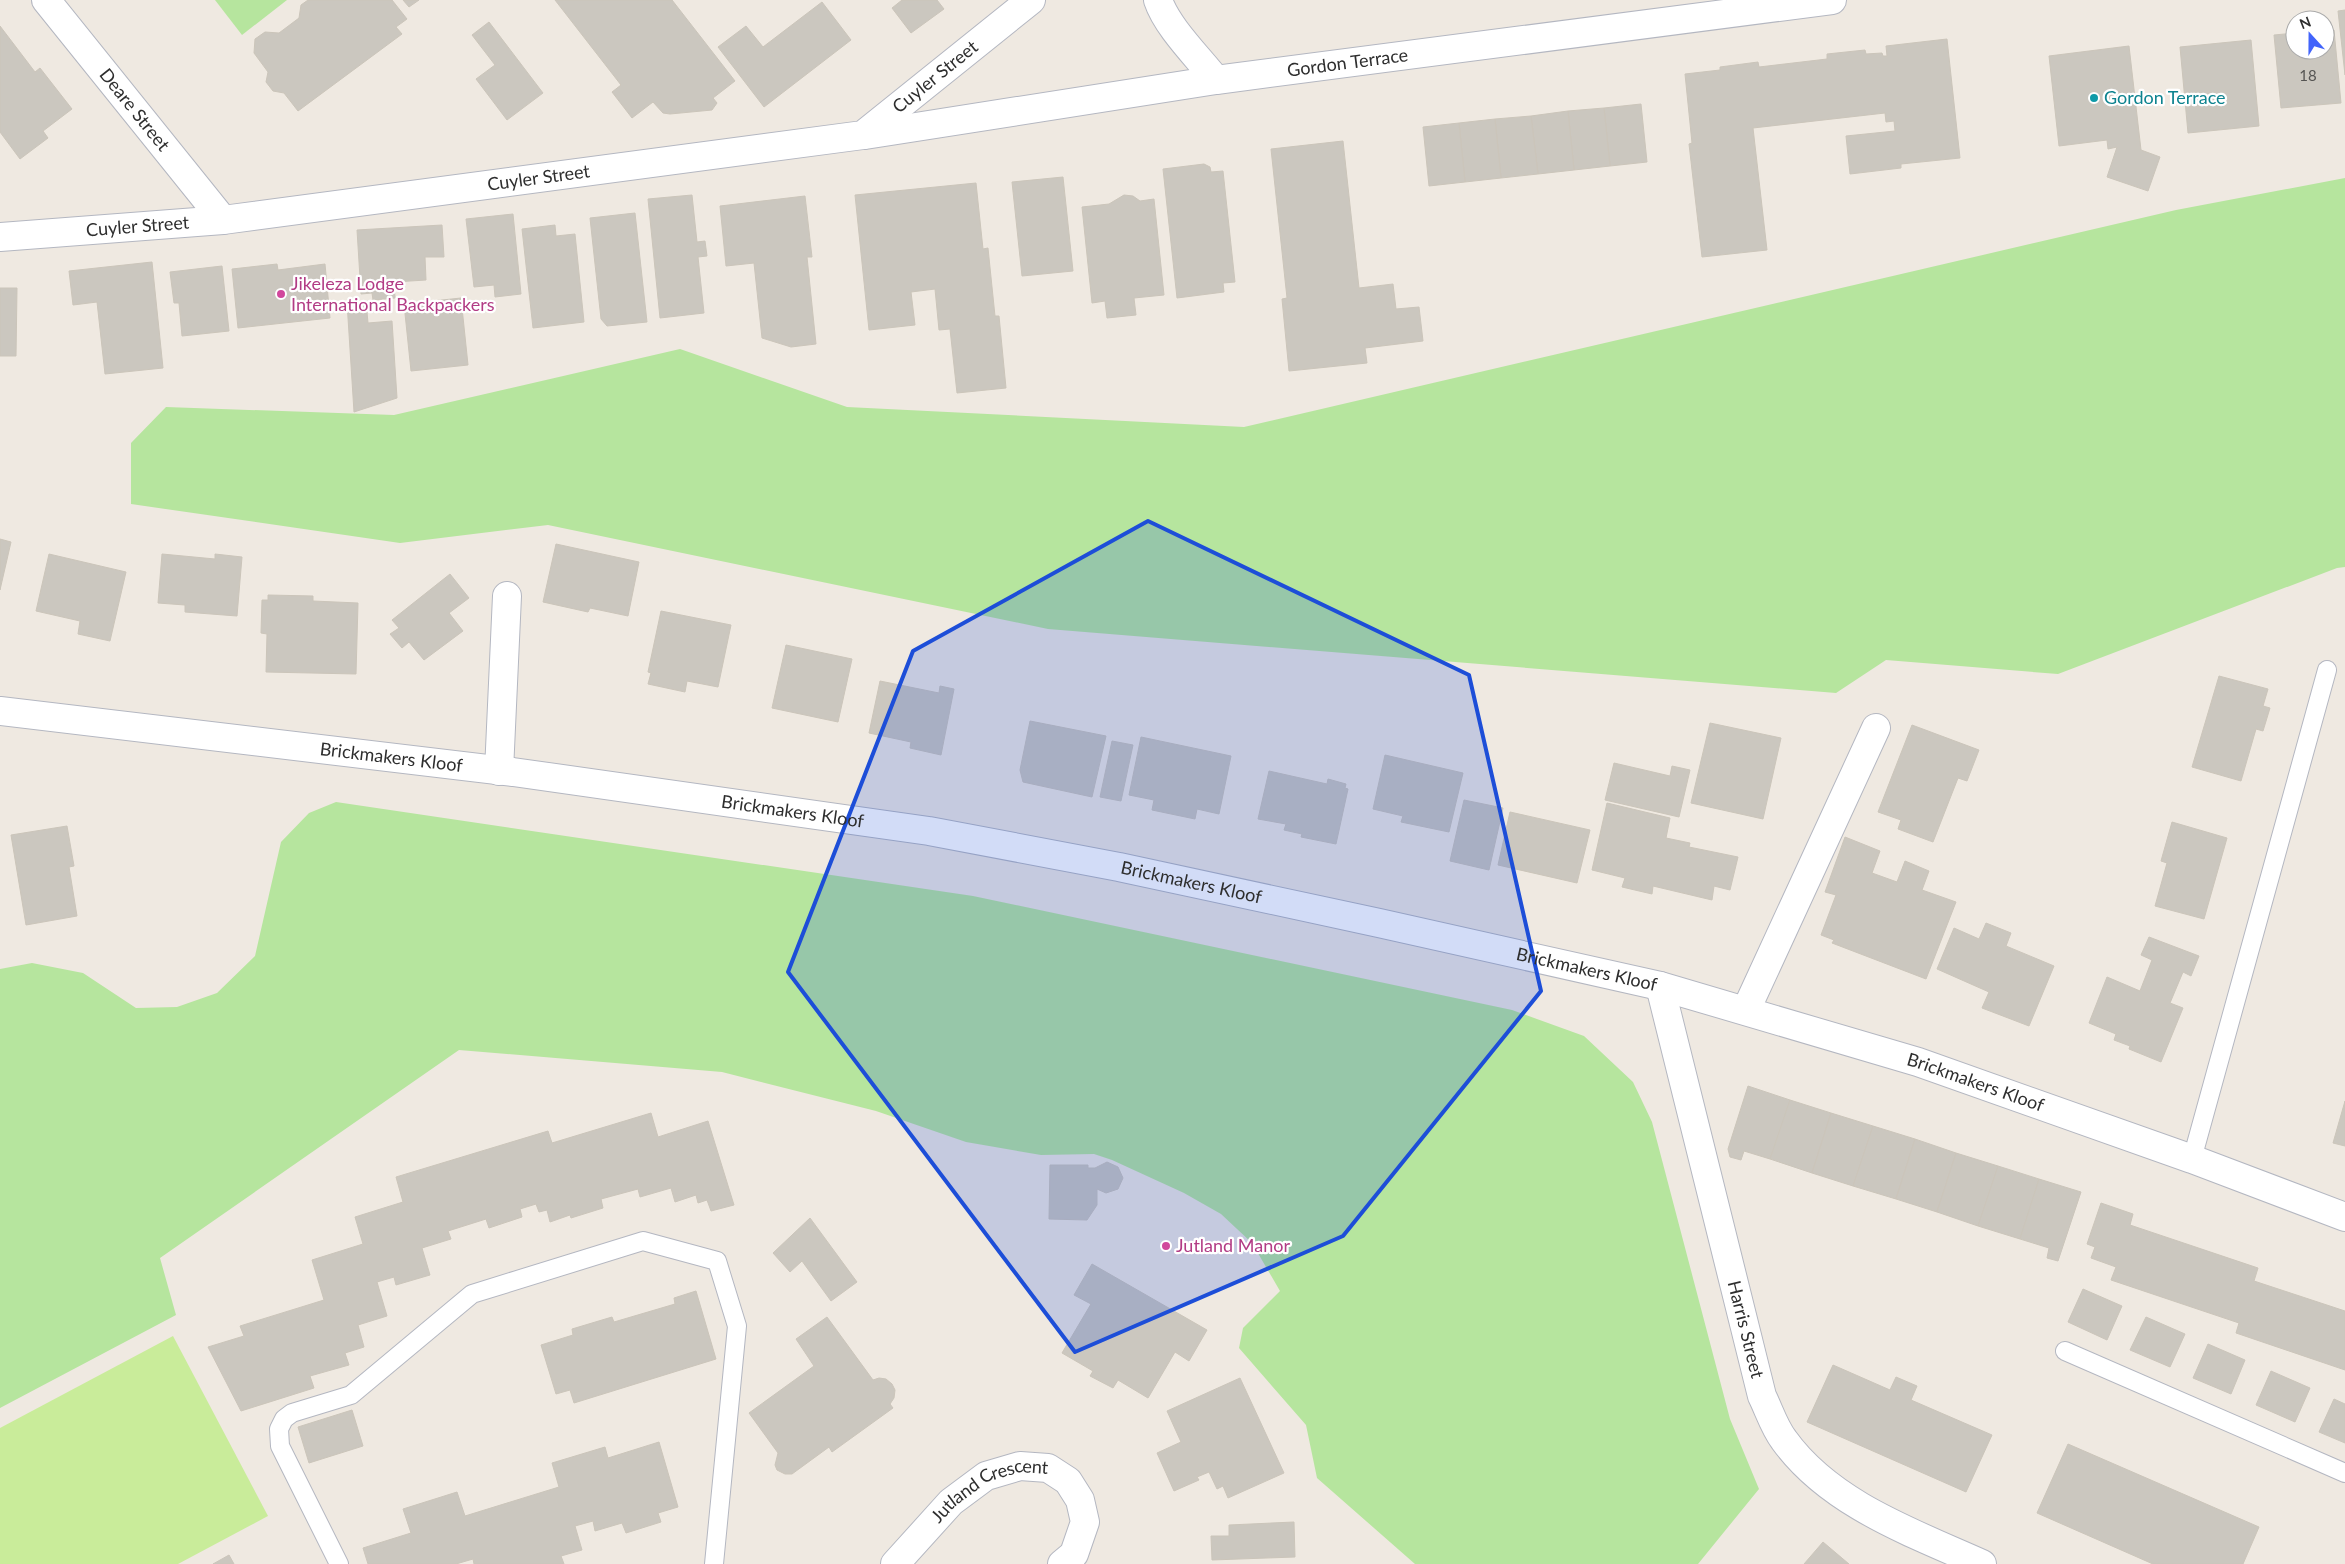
<svg xmlns="http://www.w3.org/2000/svg" width="2345" height="1564" font-family="Lato,sans-serif">
	<style>
		.green { fill: #b6e59e }
		.pitch { fill: #c9ec9a }
		.building { fill: #cbc7bf; stroke: #cbc5ba }
		.lines { fill: none; stroke-linecap: round; stroke-linejoin: round }
		.lane-casing { stroke: #b4b7c1; stroke-width: 20 }
		.street-casing { stroke: #b4b7c1; stroke-width: 30 }
		.secondary-casing { stroke: #b4b7c1; stroke-width: 30 }
		.lane { stroke: #fff; stroke-width: 18 }
		.street { stroke: #fff; stroke-width: 28 }
		.secondary { stroke: #fff; stroke-width: 28 }
		.marked { fill: #1d4ed8; fill-opacity: 0.2; stroke: #1d4ed8; stroke-width: 4; stroke-linejoin: round }
		.culture-dot { fill: #0f9aa8; stroke: #fff; stroke-width: 2 }
		.hotel-dot { fill: #d1479c; stroke: #fff; stroke-width: 2 }
		.labels { text-anchor: middle; stroke-width: 4.5; stroke-linejoin: round; paint-order: stroke }
		.number-label { font-size: 15px; fill: #555452 }
		.street-label { font-size: 18px; fill: #2e2e2e; stroke: #fff }
		.culture-label { font-size: 18px; fill: #0d838f; stroke: #fff; text-anchor: start }
		.hotel-label { font-size: 18px; fill: #b23c85; stroke: #fff; text-anchor: start }
	</style>
	<rect width="100%" height="100%" fill="#efe9e1"/>
	<g class="green">
		<path d="M215,0H287L242,35Z"/>
		<path d="M2345,178V567L2337,568L2058,674L1886,660L1836,693L1048,629L548,525L400,543L131,504V443L166,407L394,415L680,349L847,407L1244,427L2176,210Z"/>
		<path d="M336,802L973,896L1512,1010L1584,1036L1633,1082L1652,1122L1730,1419L1759,1489L1698,1564H1415L1317,1478L1306,1425L1239,1348L1243,1328L1280,1291L1252,1243L1221,1214L1184,1193L1112,1160L1094,1154L1041,1155L966,1142L876,1111L722,1072L459,1050L160,1258L176,1315L0,1408V969L32,963L83,973L136,1008L177,1007L217,993L255,956L281,842L309,813Z"/>
	</g>
	<path class="pitch" d="M173,1336L268,1516L178,1564H0V1428Z"/>
	<g class="building">
		<path d="M308,0H392L407,19L396,27L402,34L298,111L284,93L273,91L266,82L268,72L254,53L255,39L265,32L279,33L299,18L301,5Z"/>
		<path d="M403,0H419L409,7Z"/>
		<path d="M555,0H672L735,81L713,98L717,103L712,110L670,114L663,113L653,102L632,118L612,92L621,85Z"/>
		<path d="M902,0H937L944,9L911,33L892,8Z"/>
		<path d="M822,2L851,40L764,107L718,47L746,26L763,47Z"/>
		<path d="M2345,10V75L2338,11Z"/>
		<path d="M489,22L543,93L507,120L476,79L495,65L472,35Z"/>
		<path d="M0,26L35,72L40,68L72,109L43,131L48,138L20,159L0,132Z"/>
		<path d="M2334,30L2341,103L2281,108L2274,35L2295,33V50H2325V31Z"/>
		<path d="M1947,39L1960,158L1901,164V168L1850,174L1846,136L1895,131L1894,121L1886,122L1885,113L1753,128L1767,250L1702,257L1689,144L1692,143L1685,74L1720,70V67L1758,62L1759,67L1827,59V54L1865,50L1866,54L1882,53L1883,56H1887L1886,46Z"/>
		<path d="M2251,40L2259,126L2188,133L2180,47Z"/>
		<path d="M2129,46L2141,150L2160,157L2148,191L2107,177L2117,147L2108,149L2107,140L2059,146L2049,56Z"/>
		<path d="M1641,104L1647,162L1610,166L1604,108Z"/>
		<path d="M1604,108L1610,166L1574,170L1568,111Z"/>
		<path d="M1568,111L1574,170L1538,174L1531,116Z"/>
		<path d="M1531,116L1538,174L1501,178L1495,119Z"/>
		<path d="M1495,119L1501,178L1465,182L1459,123Z"/>
		<path d="M1459,123L1465,182L1429,186L1423,127Z"/>
		<path d="M1343,141L1359,288L1393,284L1396,309L1419,307L1423,341L1365,348L1367,363L1289,371L1282,299L1287,298L1271,149Z"/>
		<path d="M1204,164L1210,167L1211,172L1223,171L1235,282L1223,283L1224,292L1177,298L1163,169Z"/>
		<path d="M1063,177L1073,271L1022,276L1012,182Z"/>
		<path d="M976,183L983,249L988,248L995,316H999L1006,388L957,393L950,329L939,330L935,289L911,292L915,325L869,330L855,195Z"/>
		<path d="M692,195L697,242L705,241L707,256L698,257L704,313L660,318L648,199Z"/>
		<path d="M1124,195L1133,196L1140,201L1154,199L1164,295L1134,298L1136,315L1107,318L1105,301L1092,303L1082,207L1109,204Z"/>
		<path d="M805,196L812,257H807L816,344L791,347L762,338L754,263L726,266L720,206Z"/>
		<path d="M635,213L647,322L607,326L601,319L590,218Z"/>
		<path d="M513,214L521,294L495,297L494,285L474,287L466,219Z"/>
		<path d="M442,225L444,257H425L426,280L394,282L395,298L373,300L372,293L361,294L357,230Z"/>
		<path d="M555,225L556,236L575,234L584,322L533,328L522,229Z"/>
		<path d="M152,262L163,368L105,374L97,302L73,305L69,271Z"/>
		<path d="M277,264L278,270L325,264L330,318L238,328L232,269Z"/>
		<path d="M222,266L229,331L182,336L179,303H174L170,272Z"/>
		<path d="M0,288H17L16,356H0Z"/>
		<path d="M461,298L468,365L411,371L404,304Z"/>
		<path d="M366,301L368,323L392,321L397,398L354,412L347,302Z"/>
		<path d="M0,539L11,542L0,590Z"/>
		<path d="M556,544L639,562L628,616L590,608L588,612L543,602Z"/>
		<path d="M49,554L126,572L110,641L78,634L80,621L36,611Z"/>
		<path d="M162,554L215,559V554L242,557L237,616L185,612V605L158,603Z"/>
		<path d="M450,574L469,598L449,613L463,631L424,660L409,642L402,648L390,634L399,628L392,620Z"/>
		<path d="M268,595L313,596V601L358,603L356,674L266,672L267,634L261,633L262,600H268Z"/>
		<path d="M661,611L731,625L718,687L687,681L685,692L648,684L651,673L648,672Z"/>
		<path d="M786,645L852,659L838,722L772,708Z"/>
		<path d="M2219,676L2268,689L2263,706L2270,708L2263,731L2256,729L2241,781L2192,767Z"/>
		<path d="M880,681L939,693L940,686L954,689L941,755L910,748L911,742L869,733Z"/>
		<path d="M1030,721L1106,736L1092,797L1023,782L1020,770Z"/>
		<path d="M1710,723L1781,738L1763,819L1691,803Z"/>
		<path d="M1912,725L1979,750L1967,781L1958,778L1933,842L1898,829L1901,820L1878,812Z"/>
		<path d="M1141,737L1231,756L1219,814L1197,809L1195,819L1152,810L1154,800L1129,795Z"/>
		<path d="M1112,741L1133,745L1121,801L1100,797Z"/>
		<path d="M1385,755L1463,773L1449,832L1401,822L1403,816L1373,809Z"/>
		<path d="M1614,763L1670,776L1672,766L1690,770L1679,817L1605,800Z"/>
		<path d="M1269,771L1327,784L1328,779L1346,784L1345,788L1348,789L1336,844L1301,837L1302,834L1284,830L1286,824L1258,819Z"/>
		<path d="M1464,800L1503,808L1489,870L1450,861Z"/>
		<path d="M1607,803L1670,818L1666,838L1690,843L1689,847L1738,857L1730,890L1714,886L1712,900L1653,886L1652,894L1622,887L1625,878L1592,870Z"/>
		<path d="M1510,812L1590,830L1577,883L1498,865Z"/>
		<path d="M2172,822L2227,838L2204,919L2155,906L2167,863L2161,861Z"/>
		<path d="M67,826L74,866L69,867L77,916L26,925L11,835Z"/>
		<path d="M1845,837L1880,851L1872,873L1897,882L1905,861L1929,871L1922,890L1956,902L1926,979L1832,943L1834,940L1821,935L1836,895L1825,892Z"/>
		<path d="M1986,923L2011,933L2006,946L2054,966L2029,1026L1982,1008L1989,992L1937,969L1954,928L1979,939Z"/>
		<path d="M2149,937L2199,956L2191,976L2183,972L2170,1003L2183,1008L2161,1062L2129,1049L2130,1046L2114,1040L2116,1034L2089,1023L2107,977L2140,991L2152,960L2141,955Z"/>
		<path d="M1748,1086L1790,1100L1770,1159L1744,1151L1741,1160L1730,1157L1728,1149Z"/>
		<path d="M1790,1100L1831,1113L1812,1173L1770,1159Z"/>
		<path d="M2345,1101V1146L2333,1143Z"/>
		<path d="M651,1113L658,1137L708,1121L734,1205L711,1211L707,1200L698,1203L696,1195L675,1202L671,1188L640,1197L638,1189L601,1199L603,1208L571,1218L570,1215L550,1222L547,1210L539,1212L536,1204L520,1209L522,1217L489,1228L486,1219L448,1231L451,1239L422,1248L430,1275L396,1285L394,1277L377,1282L387,1316L358,1325L364,1347L345,1353L349,1365L310,1376L314,1388L241,1411L208,1347L244,1336L240,1326L324,1300L312,1260L363,1244L355,1217L403,1202L396,1177L548,1131L552,1143Z"/>
		<path d="M1831,1113L1873,1126L1853,1186L1812,1173Z"/>
		<path d="M1873,1126L1915,1139L1896,1199L1853,1186Z"/>
		<path d="M1915,1139L1956,1153L1937,1212L1896,1199Z"/>
		<path d="M1956,1153L1998,1166L1978,1226L1937,1212Z"/>
		<path d="M1107,1162L1118,1167L1123,1178L1118,1189L1106,1193L1097,1189V1205L1087,1220L1049,1219L1050,1165H1088V1168H1095Z"/>
		<path d="M1998,1166L2039,1179L2020,1239L1978,1226Z"/>
		<path d="M2039,1179L2081,1192L2058,1261L2047,1258L2049,1248L2020,1239Z"/>
		<path d="M2101,1203L2133,1214L2130,1225L2258,1268L2254,1281L2345,1311V1370L2236,1333L2239,1323L2111,1280L2116,1267L2091,1258L2095,1247L2087,1244Z"/>
		<path d="M810,1218L857,1282L831,1301L802,1261L790,1272L773,1253Z"/>
		<path d="M1092,1264L1207,1330L1189,1361L1175,1352L1148,1398L1118,1380L1113,1388L1090,1376L1093,1371L1062,1353L1091,1304L1074,1295Z"/>
		<path d="M2083,1289L2122,1306L2107,1340L2068,1322Z"/>
		<path d="M696,1291L716,1359L574,1403L570,1390L556,1394L541,1345L573,1335L572,1329L612,1317L614,1322L675,1304L674,1298Z"/>
		<path d="M827,1317L873,1380L879,1378L886,1379L892,1384L895,1390L894,1398L890,1404L893,1408L832,1452L829,1447L792,1474H785L777,1470L775,1465L778,1453L749,1413L814,1366L796,1339Z"/>
		<path d="M2146,1317L2185,1334L2170,1367L2130,1350Z"/>
		<path d="M2208,1344L2245,1360L2231,1394L2193,1378Z"/>
		<path d="M1833,1365L1890,1390L1896,1377L1917,1386L1911,1400L1992,1435L1966,1492L1807,1422Z"/>
		<path d="M2271,1371L2310,1388L2295,1422L2256,1405Z"/>
		<path d="M1240,1378L1284,1473L1228,1498L1223,1486L1217,1489L1209,1472L1197,1477L1199,1480L1174,1491L1157,1453L1181,1442L1167,1411Z"/>
		<path d="M2334,1399L2345,1404V1443L2319,1432Z"/>
		<path d="M352,1410L363,1446L309,1463L298,1427Z"/>
		<path d="M659,1442L678,1507L658,1513L661,1522L626,1533L622,1523L595,1531L593,1521L575,1526L582,1550L561,1556L564,1564H474L473,1559L456,1564H368L363,1548L411,1533L403,1509L457,1492L465,1516L559,1487L552,1463L605,1447L608,1458Z"/>
		<path d="M2068,1444L2259,1527L2243,1564H2153L2037,1513Z"/>
		<path d="M1294,1522L1295,1557L1212,1560L1211,1536H1229V1525Z"/>
		<path d="M1823,1542L1849,1564H1804Z"/>
		<path d="M229,1555L234,1564H213Z"/>
	</g>
	<g class="lines">
		<g class="lane-casing">
			<g id="lane">
				<path d="M2192,1159L2327,670"/>
				<path d="M2065,1351L2345,1473"/>
				<path d="M339,1564L280,1446L279,1429L284,1419L292,1413L351,1395L472,1294L643,1241L717,1261L737,1326L714,1564"/>
			</g>
		</g>
		<g class="street-casing">
			<g id="street">
				<path id="s1" d="M46,0L223,220"/>
				<path d="M1158,0C1167,27 1198,57 1216,80"/>
				<path id="s2" d="M865,135L1216,80L1832,0"/>
				<path id="s3" d="M0,237L223,220L863,135L1031,0"/>
				<path d="M499,771L507,596"/>
				<path id="s4" d="M1660,986L1762,1396C1769,1410 1774,1427 1784,1440C1830,1504 1913,1533 1982,1564"/>
				<path d="M1746,1010L1876,728"/>
				<path id="s5" d="M895,1564L951,1502L986,1476L1020,1466L1048,1468L1068,1481L1080,1500L1085,1522L1074,1554L1062,1564"/>
			</g>
		</g>
		<g class="secondary-casing">
			<g id="secondary">
				<path id="s6" d="M0,711L513,772L929,831L1119,867L1379,923L1660,986L1918,1062L2192,1159L2345,1217"/>
			</g>
		</g>
		<use href="#lane" class="lane"/>
		<use href="#street" class="street"/>
		<use href="#secondary" class="secondary"/>
	</g>
	<path class="marked" d="M1148,521L1469,675L1541,991L1343,1236L1075,1352L788,972L913,651Z"/>
	<circle class="culture-dot" cx="2094" cy="98" r="5"/>
	<g class="hotel-dot">
		<circle cx="281" cy="294" r="5"/>
		<circle cx="1166" cy="1246" r="5"/>
	</g>
	<g class="labels">
		<g class="number-label">
			<text x="2308" y="81">18</text>
		</g>
		<g class="street-label">
			<text dy="6" stroke="none"><textPath href="#s2" startOffset="488">Gordon Terrace</textPath></text>
			<text dy="6" stroke="none"><textPath href="#s3" startOffset="962">Cuyler Street</textPath></text>
			<text dy="6" stroke="none"><textPath href="#s1" startOffset="141">Deare Street</textPath></text>
			<text dy="6" stroke="none"><textPath href="#s3" startOffset="542">Cuyler Street</textPath></text>
			<text dy="6" stroke="none"><textPath href="#s3" startOffset="138">Cuyler Street</textPath></text>
			<text dy="6" stroke="none"><textPath href="#s6" startOffset="394">Brickmakers Kloof</textPath></text>
			<text dy="6" stroke="none"><textPath href="#s6" startOffset="799">Brickmakers Kloof</textPath></text>
			<text dy="6" stroke="none"><textPath href="#s6" startOffset="1204">Brickmakers Kloof</textPath></text>
			<text dy="6" stroke="none"><textPath href="#s6" startOffset="1609">Brickmakers Kloof</textPath></text>
			<text dy="6" stroke="none"><textPath href="#s6" startOffset="2014">Brickmakers Kloof</textPath></text>
			<text dy="6" stroke="none"><textPath href="#s4" startOffset="354">Harris Street</textPath></text>
			<text dy="6" stroke="none"><textPath href="#s5" startOffset="125">Jutland Crescent</textPath></text>
		</g>
		<g class="culture-label">
			<text x="2104" y="104">Gordon Terrace</text>
		</g>
		<g class="hotel-label">
			<text x="291" y="290">Jikeleza Lodge<tspan x="291" dy="21">International Backpackers</tspan></text>
			<text x="1176" y="1252">Jutland Manor</text>
		</g>
	</g>
	<g transform="translate(2310 35) rotate(339)"><circle r="24" fill="#ffffff" stroke="#ababab"/>
	<path d="M0-4L9 19L0 12L-9 19Z" fill="#4264fb"/>
	<text y="-8" font-size="14" font-weight="bold" text-anchor="middle" fill="#2e2e2e">N</text>
	</g>
</svg>
